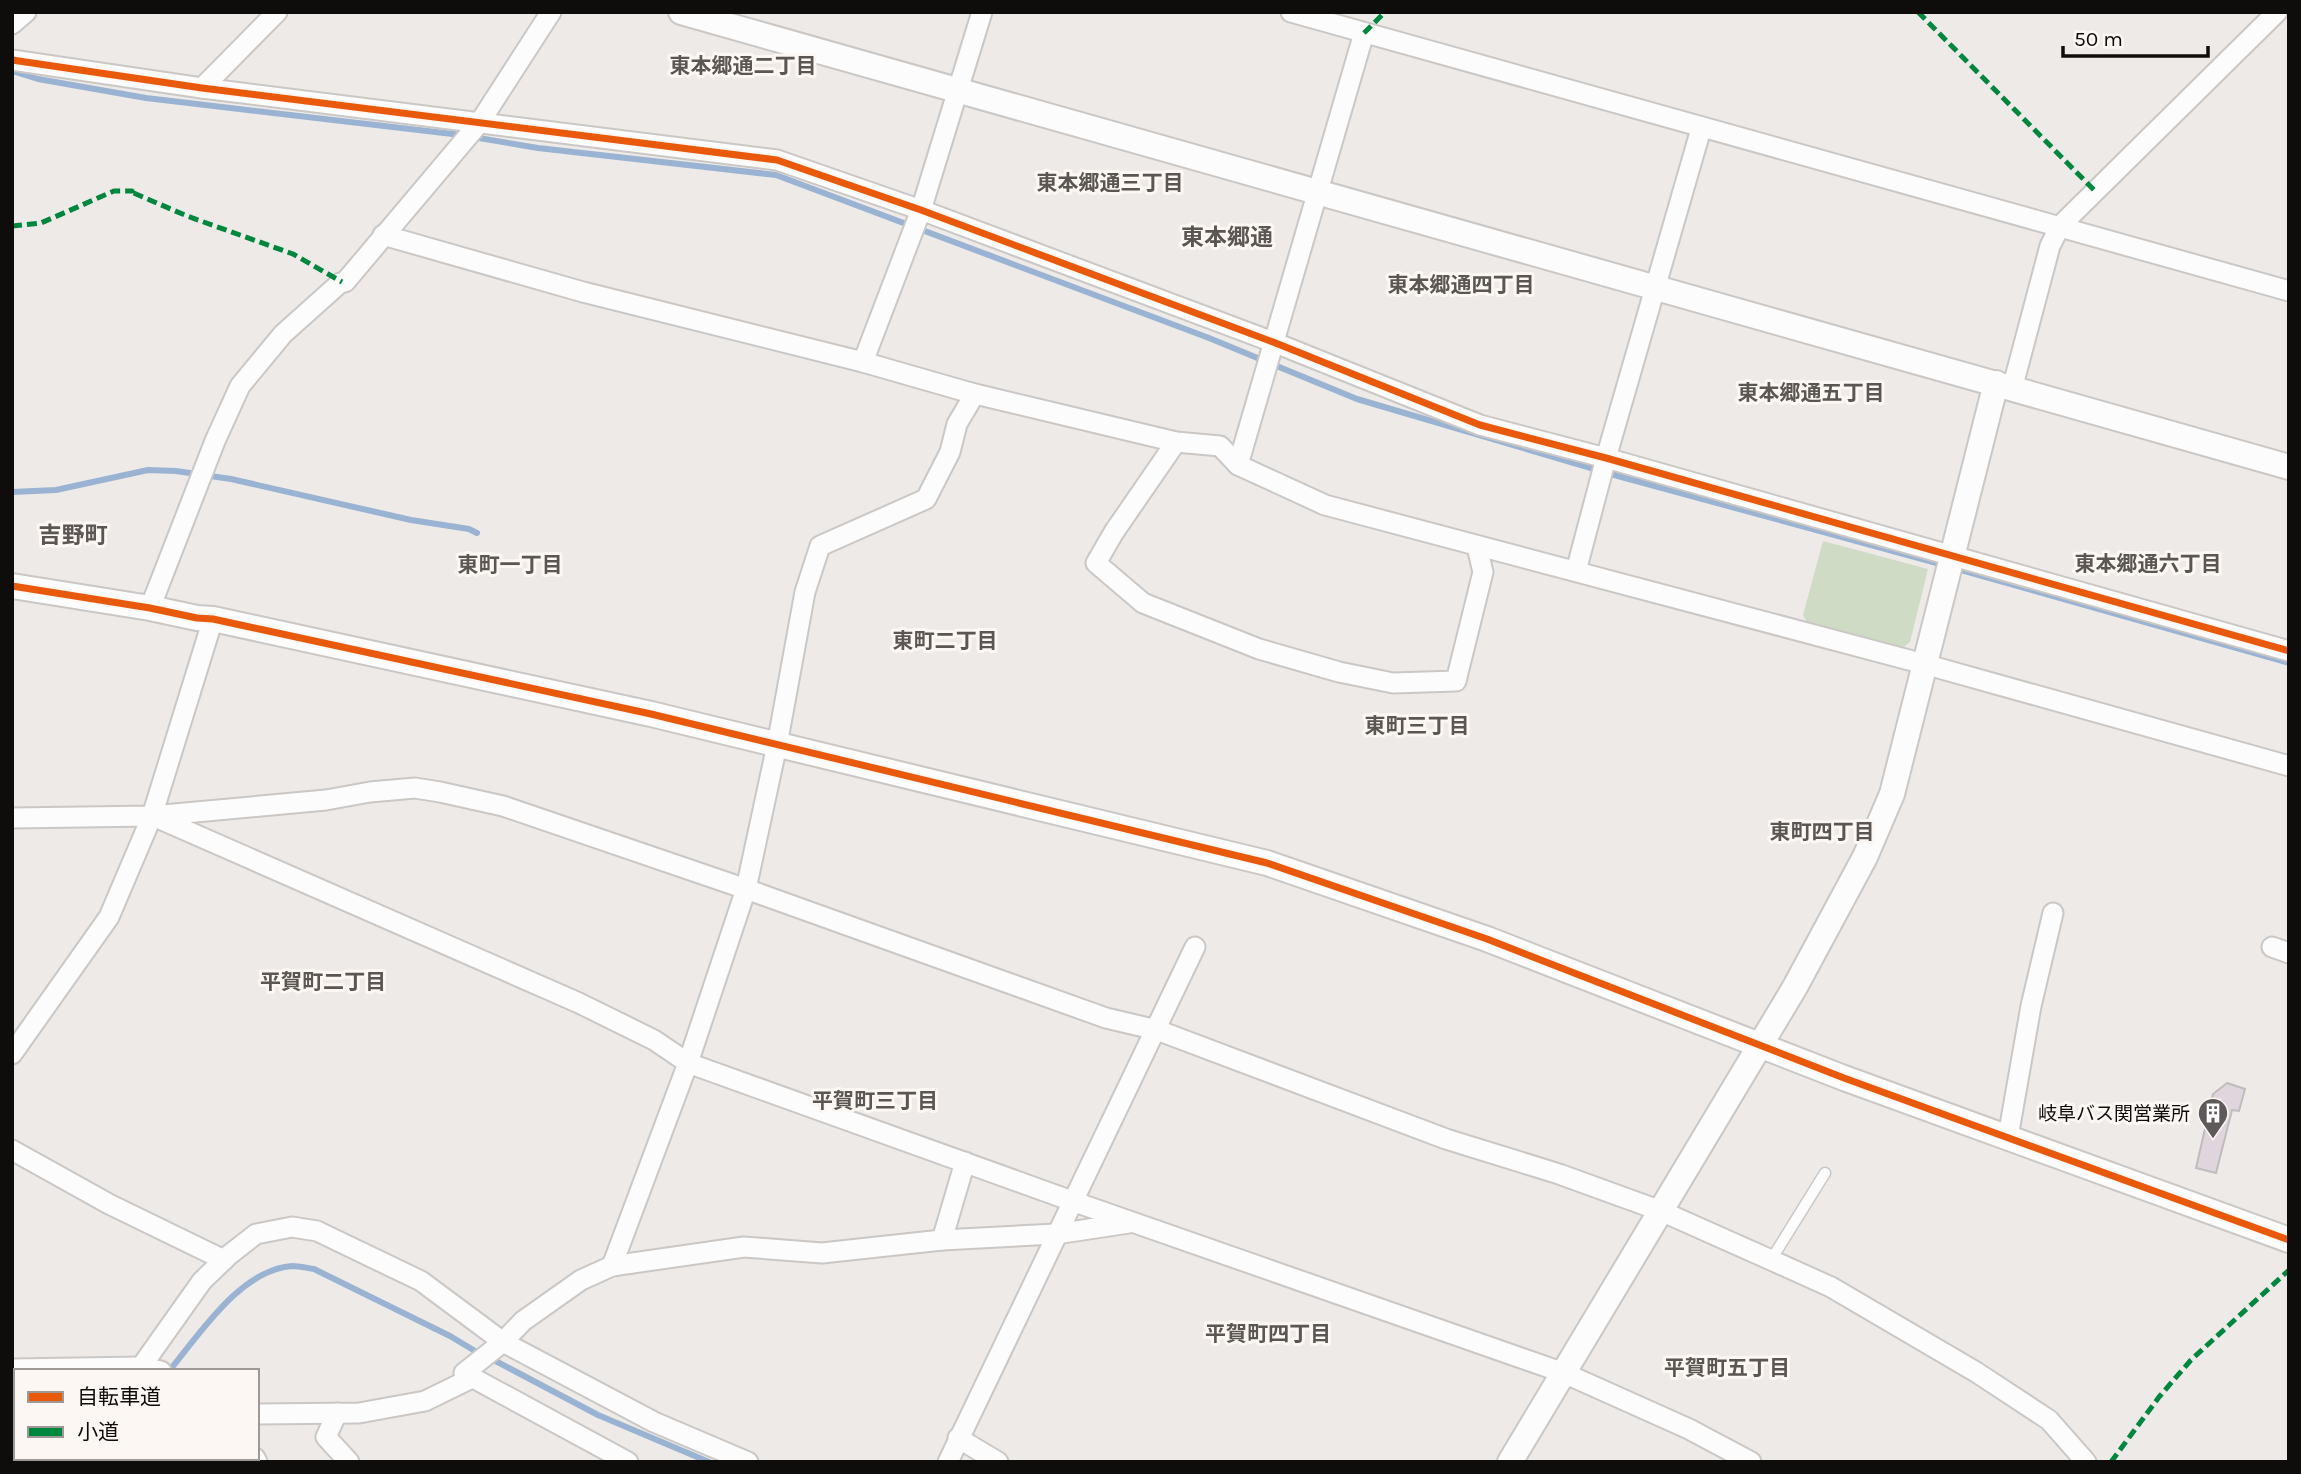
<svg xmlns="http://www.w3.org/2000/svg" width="2301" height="1474" font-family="Karla,'Noto Sans JP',sans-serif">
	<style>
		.green { fill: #cfdbc5 }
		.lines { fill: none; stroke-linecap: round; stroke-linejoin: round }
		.stream { stroke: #9ab3d2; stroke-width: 6 }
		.building { fill: #dfd5dc; stroke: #bfbcbd; stroke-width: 2 }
		.service-casing { stroke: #cac7c5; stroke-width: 13 }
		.minor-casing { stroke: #cac7c5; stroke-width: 23 }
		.tertiary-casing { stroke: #cac7c5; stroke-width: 28 }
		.service { stroke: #fcfcfc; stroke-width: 10 }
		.minor { stroke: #fcfcfc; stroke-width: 19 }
		.tertiary { stroke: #fcfcfc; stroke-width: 24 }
		.quiet { stroke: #00873e; stroke-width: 5; stroke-dasharray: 10 5; stroke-linecap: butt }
		.cycleway-casing { stroke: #fdf7f3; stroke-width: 11 }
		.cycleway { stroke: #e8590c; stroke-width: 7 }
		.labels { text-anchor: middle; stroke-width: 6; stroke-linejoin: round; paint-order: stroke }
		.poi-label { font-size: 19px; fill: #0f0d0c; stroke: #fdf7f3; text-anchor: end }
		.neighbourhood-label { font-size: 21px; font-weight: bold; fill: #5b5653; stroke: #fdf7f3 }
		.quarter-label { font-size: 23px; font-weight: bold; fill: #5b5653; stroke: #fdf7f3 }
	</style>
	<rect width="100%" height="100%" fill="#edeae8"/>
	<path class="green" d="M1823,541L1928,569L1910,642L1901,649L1808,624L1803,615Z"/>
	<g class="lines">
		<g class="stream">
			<path d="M12,71L38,79L146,98L461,135L538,148L776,175L1209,338L1357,399L1618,476L1944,565"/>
			<path d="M12,492L56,490L148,470L176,471L231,479L411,520L469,529L477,533"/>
			<path d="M1954,568L2289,663"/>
			<path d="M490,1358L598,1415L709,1462"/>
			<path d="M169,1371C200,1334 240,1270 292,1266C299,1266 307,1268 314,1269L450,1336L480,1354"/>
			<path d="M78,1462L81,1458"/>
		</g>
	</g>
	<path class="building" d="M2227,1083L2245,1089L2239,1111L2232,1110L2216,1173L2196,1168L2213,1094Z"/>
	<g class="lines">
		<g class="service-casing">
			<path id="service" d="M1771,1260L1825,1173"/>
		</g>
		<g class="minor-casing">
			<g id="minor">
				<path d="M1291,12C1623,108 1957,197 2289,291"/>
				<path d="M12,24L26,12"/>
				<path d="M12,60L202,88L777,160L921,210L1273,342L1480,425L1606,458L2289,651"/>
				<path d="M202,88L277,12"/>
				<path d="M383,235L583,292L863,362L971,393L1176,442L1220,446L1238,465L1325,505L1924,664L2289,766"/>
				<path d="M863,362L921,210L982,12"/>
				<path d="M2012,389L2050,246L2060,226L2277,12"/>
				<path d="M1176,442L1114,532L1096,563L1143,603L1259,649L1339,672L1393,683L1456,681L1483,572L1477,547"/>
				<path d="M1238,465L1364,33"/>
				<path d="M1576,571L1606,458L1701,129"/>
				<path d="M150,608L215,441L240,386L283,334L340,283L345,282L480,122L551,12"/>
				<path d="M153,816L579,1003L654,1040L688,1063L1072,1201L1564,1373L1689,1429L1751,1462"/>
				<path d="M12,818L152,816L326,800L370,792L415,788L440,792L503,806L746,889L1106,1018L1157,1030L1446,1139L1559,1174L1661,1211L1771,1260L1831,1287L1976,1372L2049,1420L2086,1462"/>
				<path d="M2272,947L2289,953"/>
				<path d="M12,1054L109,917L152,816L213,619"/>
				<path d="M2008,1137L2031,1006L2053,913"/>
				<path d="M12,1150L109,1204L224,1260"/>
				<path d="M942,1240L1056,1234L1129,1223"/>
				<path d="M612,1266L688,1063L746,889L777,745L805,592L820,546L926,499L950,452L957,424L970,402L971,393"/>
				<path d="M141,1367L202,1281L229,1255L256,1234L292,1227L317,1231L421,1281L503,1342L654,1422L748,1462"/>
				<path d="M12,1369L141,1367L161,1371"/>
				<path d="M337,1413L326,1437L349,1462"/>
				<path d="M257,1414L359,1413L425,1401L472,1378"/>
				<path d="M958,1438L998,1462"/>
				<path d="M255,1458L257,1462"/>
				<path d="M186,1462L192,1458"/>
				<path d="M628,1462L464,1373L503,1342L523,1321L581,1280L612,1266L744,1247L822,1253L942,1240L965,1162"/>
				<path d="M948,1462L1195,947"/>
			</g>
		</g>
		<g class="tertiary-casing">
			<g id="tertiary">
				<path d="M681,12L2289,467"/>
				<path d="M12,586L150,608L197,618L213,619L651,714L1267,863L1487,939L1844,1078L2289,1240"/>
				<path d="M1510,1462L1795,987L1865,857L1892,794L1996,383"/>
			</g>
		</g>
		<use href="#service" class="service"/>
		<use href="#minor" class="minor"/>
		<use href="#tertiary" class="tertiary"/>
		<g class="quiet">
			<path d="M1918,12L2095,191"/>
			<path d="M1364,33L1385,12"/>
			<path d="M12,226L41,223L114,191H132H129L187,216L293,254L342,282"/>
			<path d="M2111,1462L2159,1397L2191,1360L2289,1270"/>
		</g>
		<g class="cycleway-casing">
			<g id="cycleway">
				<path d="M12,60L202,88L777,160L921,210L1273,342L1480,425L1606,458L2289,651"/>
				<path d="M12,586L150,608L197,618L213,619L651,714L1267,863L1487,939L1844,1078L2289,1240"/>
			</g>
		</g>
		<use href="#cycleway" class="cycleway"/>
	</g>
	<defs>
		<g id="building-pin" transform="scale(1.575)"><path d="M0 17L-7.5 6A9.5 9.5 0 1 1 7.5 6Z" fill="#5d5a59" stroke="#fdf7f3"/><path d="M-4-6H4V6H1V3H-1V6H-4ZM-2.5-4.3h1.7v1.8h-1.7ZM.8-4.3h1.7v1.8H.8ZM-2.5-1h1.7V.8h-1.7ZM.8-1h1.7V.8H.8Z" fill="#fff"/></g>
	</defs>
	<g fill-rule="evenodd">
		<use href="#building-pin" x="2213" y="1113"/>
	</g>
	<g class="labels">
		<g class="poi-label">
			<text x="2190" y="1120">岐阜バス関営業所</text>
		</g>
		<g class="neighbourhood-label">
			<text x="743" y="73">東本郷通二丁目</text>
			<text x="1110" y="190">東本郷通三丁目</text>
			<text x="1461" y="292">東本郷通四丁目</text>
			<text x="1811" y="400">東本郷通五丁目</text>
			<text x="2148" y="571">東本郷通六丁目</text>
			<text x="510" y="572">東町一丁目</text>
			<text x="945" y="648">東町二丁目</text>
			<text x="1417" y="733">東町三丁目</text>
			<text x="1822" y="839">東町四丁目</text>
			<text x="323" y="989">平賀町二丁目</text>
			<text x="875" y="1108">平賀町三丁目</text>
			<text x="1268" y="1341">平賀町四丁目</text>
			<text x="1727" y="1375">平賀町五丁目</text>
		</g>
		<g class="quarter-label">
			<text x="1227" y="245">東本郷通</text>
			<text x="73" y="543">吉野町</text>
		</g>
	</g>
	<rect width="2301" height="1474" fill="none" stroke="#0f0d0c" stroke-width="28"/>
	<rect x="14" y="1369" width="245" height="91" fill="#fdf7f3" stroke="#9e9997" stroke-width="2"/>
	<rect x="28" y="1392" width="35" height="10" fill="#e8590c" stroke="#9e9997" stroke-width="2"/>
	<text x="77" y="1404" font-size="21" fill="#0f0d0c">自転車道</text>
	<rect x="28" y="1427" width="35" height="10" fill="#00873e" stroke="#9e9997" stroke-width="2"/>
	<text x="77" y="1439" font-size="21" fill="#0f0d0c">小道</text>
	<path d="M2063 46v10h145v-10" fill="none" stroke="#0f0d0c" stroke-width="3.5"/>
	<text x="2074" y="46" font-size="21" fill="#0f0d0c" stroke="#fdf7f3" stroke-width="5" paint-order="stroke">50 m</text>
</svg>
